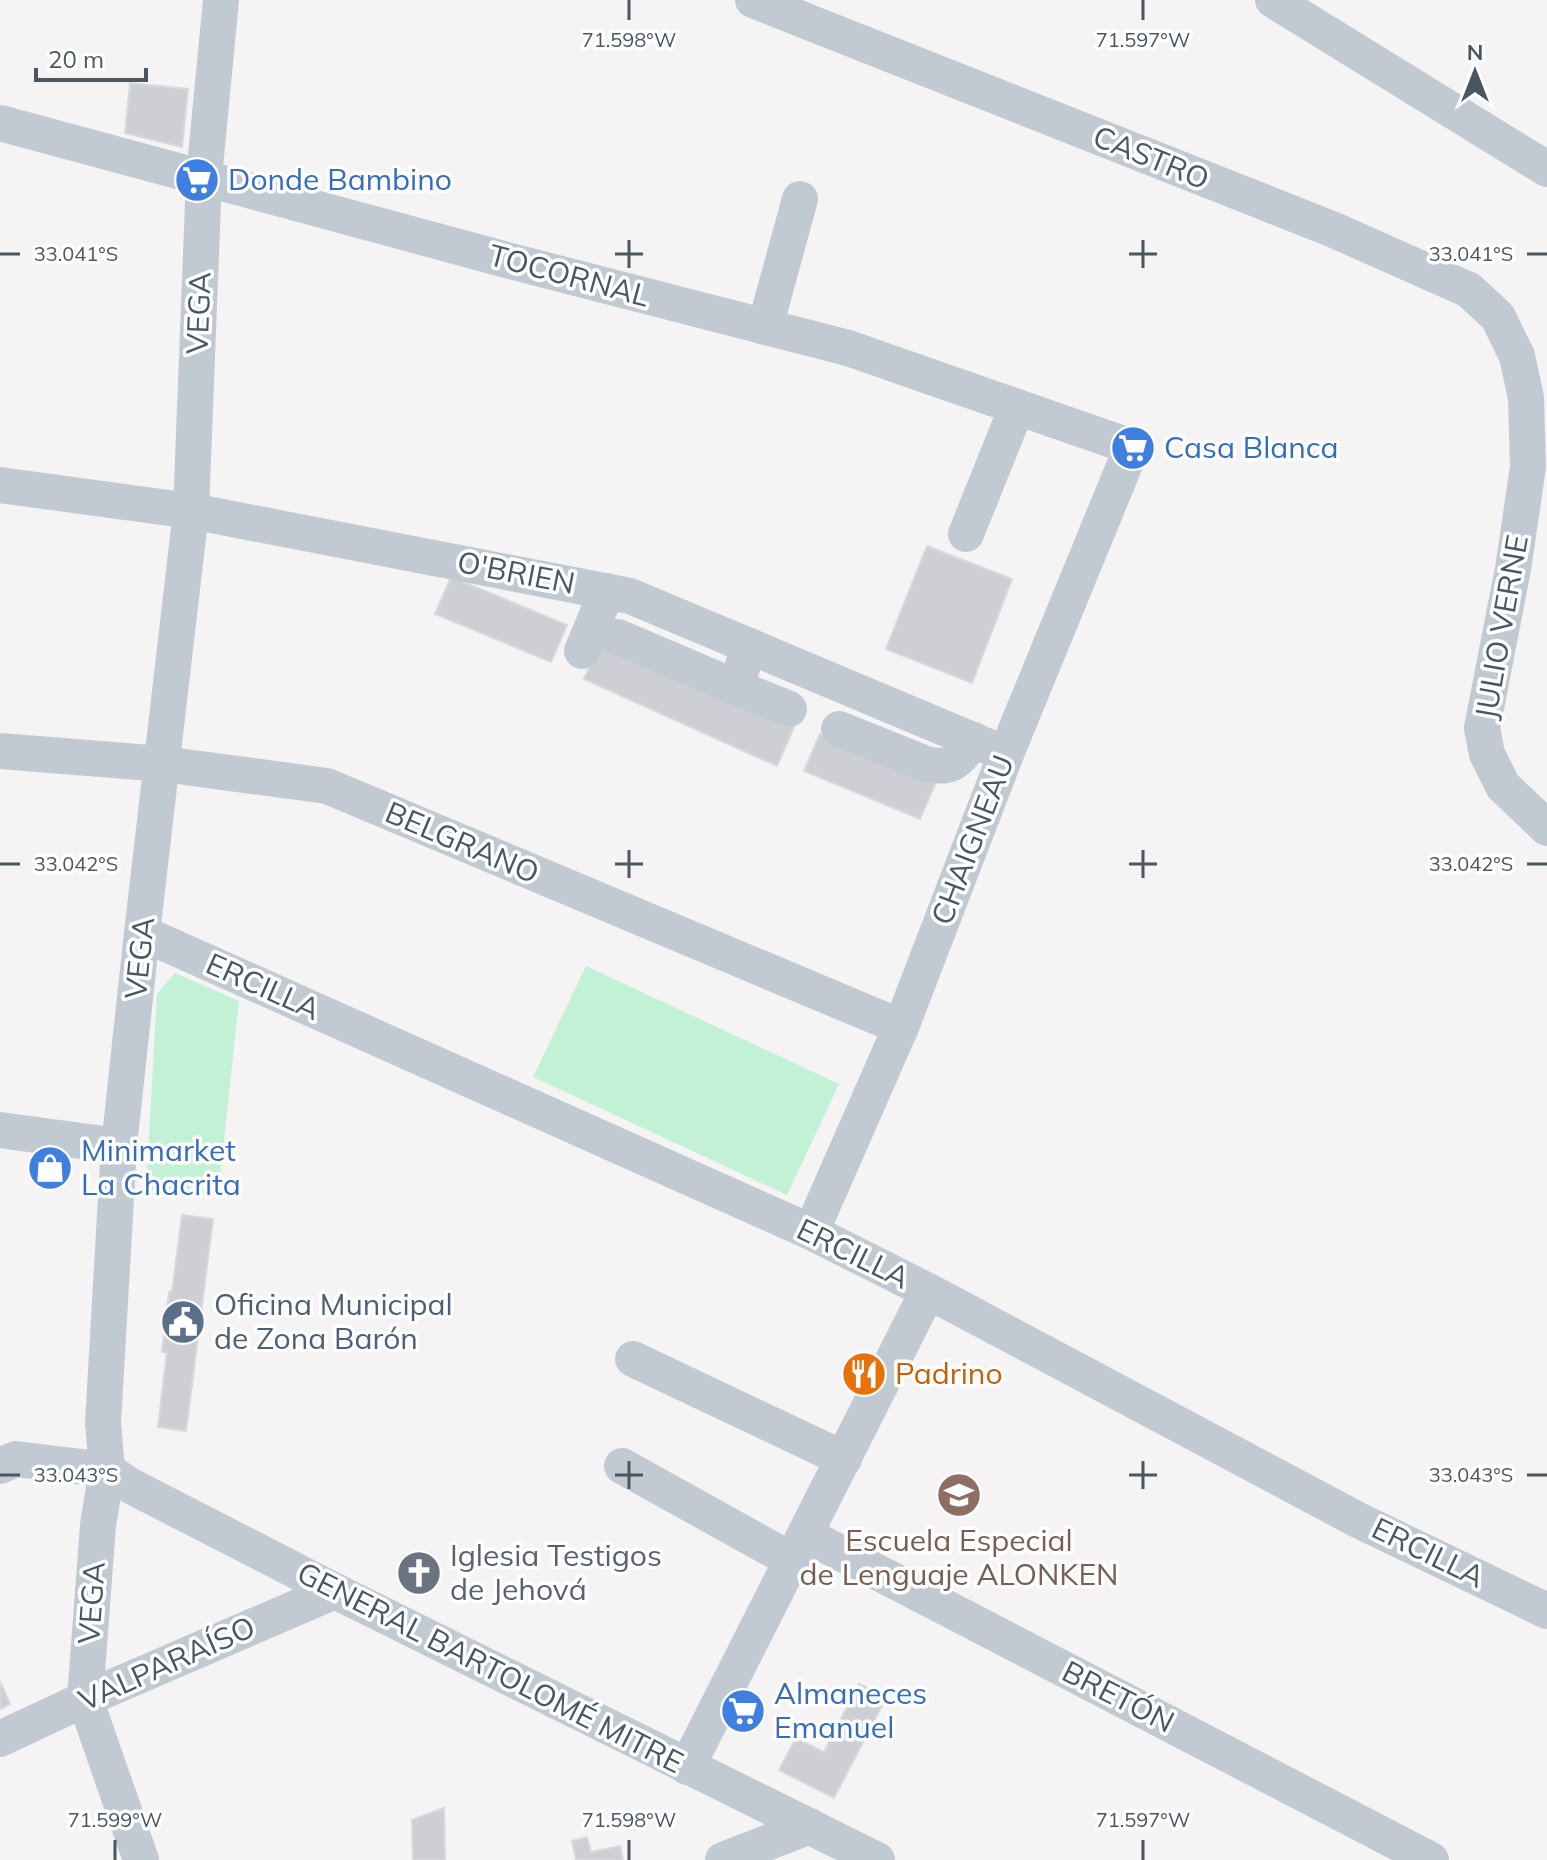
<svg xmlns="http://www.w3.org/2000/svg" width="1547" height="1860" font-family="Mulish,sans-serif">
	<style>
		.green { fill: #c3f1d5 }
		.building { fill: #cdcfd5; stroke: #d7d9de; stroke-width: 2 }
		.lines { fill: none; stroke-linecap: round; stroke-linejoin: round }
		.minor { stroke: #c1cad2; stroke-width: 36 }
		.ticks { fill: none; stroke: #4a5661; stroke-width: 3 }
		.labels { text-anchor: middle; stroke-width: 7; stroke-linejoin: round; paint-order: stroke }
		.street-label { font-size: 30px; fill: #4a5661; stroke: #fff }
		.shop-label { font-size: 30px; fill: #366cbe; stroke: #fff; text-anchor: start }
		.service-label { font-size: 30px; fill: #4e5e75; stroke: #fff; text-anchor: start }
		.food-label { font-size: 30px; fill: #c56008; stroke: #fff; text-anchor: start }
		.education-label { font-size: 30px; fill: #785e54; stroke: #fff }
		.worship-label { font-size: 30px; fill: #5b616d; stroke: #fff; text-anchor: start }
		.ticks-label { font-size: 20px; text-anchor: middle; fill: #4a5661; stroke: #fff; stroke-width: 7; stroke-linejoin: round; paint-order: stroke }
	</style>
	<rect width="100%" height="100%" fill="#f5f3f3"/>
	<g class="green">
		<path d="M586,966L839,1084L787,1195L533,1077Z"/>
		<path d="M175,973L239,1001L218,1195L146,1190L157,994Z"/>
	</g>
	<g class="building">
		<path d="M130,83L188,89L182,147L125,133Z"/>
		<path d="M927,546L1012,579L972,683L886,649Z"/>
		<path d="M451,577L567,625L551,662L435,614Z"/>
		<path d="M602,640L794,727L777,766L584,679Z"/>
		<path d="M820,734L936,782L920,819L804,771Z"/>
		<path d="M182,1215L213,1219L186,1431L158,1427L167,1352H162L169,1292H172Z"/>
		<path d="M0,1681L10,1704L0,1709Z"/>
		<path d="M859,1684L886,1698L834,1798L779,1770L796,1738L824,1752Z"/>
		<path d="M444,1808L445,1860H413L412,1820Z"/>
		<path d="M587,1837L591,1852L620,1846L623,1860H576L572,1841Z"/>
	</g>
	<g class="lines">
		<g class="minor">
			<path d="M753,0L1334,230L1469,290L1498,317L1517,356L1526,398L1528,467L1513,569L1482,728L1487,754L1503,786L1547,828"/>
			<path d="M1273,0L1547,169"/>
			<path d="M0,123L503,259L848,348L1132,447L1006,754L901,1027L811,1232"/>
			<path d="M765,327L800,199"/>
			<path d="M0,485L191,511L630,596L1006,754"/>
			<path d="M966,534L1017,407"/>
			<path d="M618,637L735,687L750,646"/>
			<path d="M582,651L607,591"/>
			<path d="M735,687L789,709"/>
			<path d="M839,729L926,764C954,770 958,760 974,740"/>
			<path d="M0,751L163,764L327,786L901,1027"/>
			<path d="M142,933L811,1232L928,1291L1358,1520L1547,1611"/>
			<path d="M0,1130L119,1146"/>
			<path d="M633,1359L844,1459"/>
			<path d="M0,1466L16,1459L107,1470L129,1485L335,1591L877,1860"/>
			<path d="M622,1466L793,1561"/>
			<path d="M806,1535L1431,1860"/>
			<path d="M0,1739L85,1699L335,1591"/>
			<path d="M687,1767L928,1291"/>
			<path d="M141,1860L85,1699L98,1525L107,1470L103,1423L119,1146L142,933L191,511L204,177L221,0"/>
			<path d="M723,1860L810,1826"/>
		</g>
	</g>
	<path class="ticks" d="M629,0V20M1143,0V20M629,240V268M1143,240V268M0,254H20M615,254H643M1129,254H1157M1527,254H1547M629,850V878M1143,850V878M0,864H20M615,864H643M1129,864H1157M1527,864H1547M629,1461V1489M1143,1461V1489M0,1475H20M615,1475H643M1129,1475H1157M1527,1475H1547M115,1840V1860M629,1840V1860M1143,1840V1860"/>
	<defs>
		<g id="supermarket-disc" transform="scale(2.3)"><circle r="9.5" fill="#3f7fe0" stroke="#fff"/><path d="M-6-5.5h2.5l.6 2H6L4.5 2H-2.5L-4.4-4H-6ZM-1.5 3.2a1.3 1.3 0 1 0 .1 0ZM3 3.2a1.3 1.3 0 1 0 .1 0Z" fill="#fff"/></g>
		<g id="shop-disc" transform="scale(2.3)"><circle r="9.5" fill="#3f7fe0" stroke="#fff"/><path d="M-5-2.5h2.3a2.7 3.5 0 0 1 5.4 0H5L5.5 6h-11ZM-1.5-2.5h3a1.5 2.3 0 0 0-3 0Z" fill="#fff"/></g>
		<g id="civic-disc" transform="scale(2.3)"><circle r="9.5" fill="#5c6f8a" stroke="#fff"/><path d="M-.6-6.5H3V-4.5H.6V-3L4-1V1h2V6H-6V1h2V-1L-.6-3ZM-1.2 2.5V6h2.4V2.5Z" fill="#fff"/></g>
		<g id="restaurant-disc" transform="scale(2.3)"><circle r="9.5" fill="#e8710a" stroke="#fff"/><path d="M-5-6h1v4h1v-4h1v4h1v-4h1v5L-1.5 .5V6h-2V.5L-5-1ZM5-6V6H3V1.5H1.5Q1.5-4 5-6Z" fill="#fff"/></g>
		<g id="school-disc" transform="scale(2.3)"><circle r="9.5" fill="#8d6e63" stroke="#fff"/><path d="M0-5L7-2L0 1L-7-2ZM-4 1L0 2.5L4 1V4Q0 6-4 4Z" fill="#fff"/></g>
		<g id="church-disc" transform="scale(2.3)"><circle r="9.5" fill="#6b7280" stroke="#fff"/><path d="M-1.2-6h2.4v3.5h3.3v2.4h-3.3V6h-2.4V-.1h-3.3v-2.4h3.3Z" fill="#fff"/></g>
	</defs>
	<g fill-rule="evenodd">
		<use href="#supermarket-disc" x="197" y="180"/>
		<use href="#supermarket-disc" x="1133" y="448"/>
		<use href="#shop-disc" x="50" y="1168"/>
		<use href="#civic-disc" x="183" y="1322"/>
		<use href="#restaurant-disc" x="864" y="1374"/>
		<use href="#school-disc" x="959" y="1495"/>
		<use href="#church-disc" x="419" y="1573"/>
		<use href="#supermarket-disc" x="743" y="1711"/>
	</g>
	<g class="labels">
		<g class="street-label">
			<text transform="translate(1151 158) rotate(22)" y="10">CASTRO</text>
			<text transform="translate(569 276) rotate(15)" y="10">TOCORNAL</text>
			<text transform="translate(199 313) rotate(-88)" y="10">VEGA</text>
			<text transform="translate(516 573) rotate(11)" y="10">O'BRIEN</text>
			<text transform="translate(1502 627) rotate(-80)" y="10">JULIO VERNE</text>
			<text transform="translate(973 840) rotate(-69)" y="10">CHAIGNEAU</text>
			<text transform="translate(462 843) rotate(23)" y="10">BELGRANO</text>
			<text transform="translate(140 958) rotate(-84)" y="10">VEGA</text>
			<text transform="translate(263 987) rotate(24)" y="10">ERCILLA</text>
			<text transform="translate(853 1254) rotate(26)" y="10">ERCILLA</text>
			<text transform="translate(1428 1553) rotate(26)" y="10">ERCILLA</text>
			<text transform="translate(92 1603) rotate(-86)" y="10">VEGA</text>
			<text transform="translate(167 1664) rotate(-24)" y="10">VALPARAÍSO</text>
			<text transform="translate(490 1668) rotate(27)" y="10">GENERAL BARTOLOMÉ MITRE</text>
			<text transform="translate(1118 1697) rotate(27)" y="10">BRETÓN</text>
		</g>
		<g class="shop-label">
			<text x="228" y="190">Donde Bambino</text>
			<text x="1164" y="458">Casa Blanca</text>
			<text x="81" y="1161">Minimarket<tspan x="81" dy="34">La Chacrita</tspan></text>
			<text x="774" y="1704">Almaneces<tspan x="774" dy="34">Emanuel</tspan></text>
		</g>
		<g class="service-label">
			<text x="214" y="1315">Oficina Municipal<tspan x="214" dy="34">de Zona Barón</tspan></text>
		</g>
		<g class="food-label">
			<text x="895" y="1384">Padrino</text>
		</g>
		<g class="education-label">
			<text x="959" y="1551">Escuela Especial<tspan x="959" dy="34">de Lenguaje ALONKEN</tspan></text>
		</g>
		<g class="worship-label">
			<text x="450" y="1566">Iglesia Testigos<tspan x="450" dy="34">de Jehová</tspan></text>
		</g>
	</g>
	<g class="ticks-label">
		<text x="629" y="47">71.598°W</text>
		<text x="1143" y="47">71.597°W</text>
		<text x="76" y="261">33.041°S</text>
		<text x="1471" y="261">33.041°S</text>
		<text x="76" y="871">33.042°S</text>
		<text x="1471" y="871">33.042°S</text>
		<text x="76" y="1482">33.043°S</text>
		<text x="1471" y="1482">33.043°S</text>
		<text x="115" y="1827">71.599°W</text>
		<text x="629" y="1827">71.598°W</text>
		<text x="1143" y="1827">71.597°W</text>
	</g>
	<g transform="translate(1475 72)" stroke="#ffffff" stroke-width="6" paint-order="stroke">
	<path d="M0-6L14 30L0 20L-14 30Z" fill="#4a5661"/>
	<text y="-12" font-size="22" font-weight="bold" text-anchor="middle" fill="#4a5661">N</text>
	</g>
	<path d="M36 68v12h110v-12" fill="none" stroke="#4a5661" stroke-width="4"/>
	<text x="48" y="68" font-size="24" fill="#4a5661" stroke="#ffffff" stroke-width="6" paint-order="stroke">20 m</text>
</svg>
